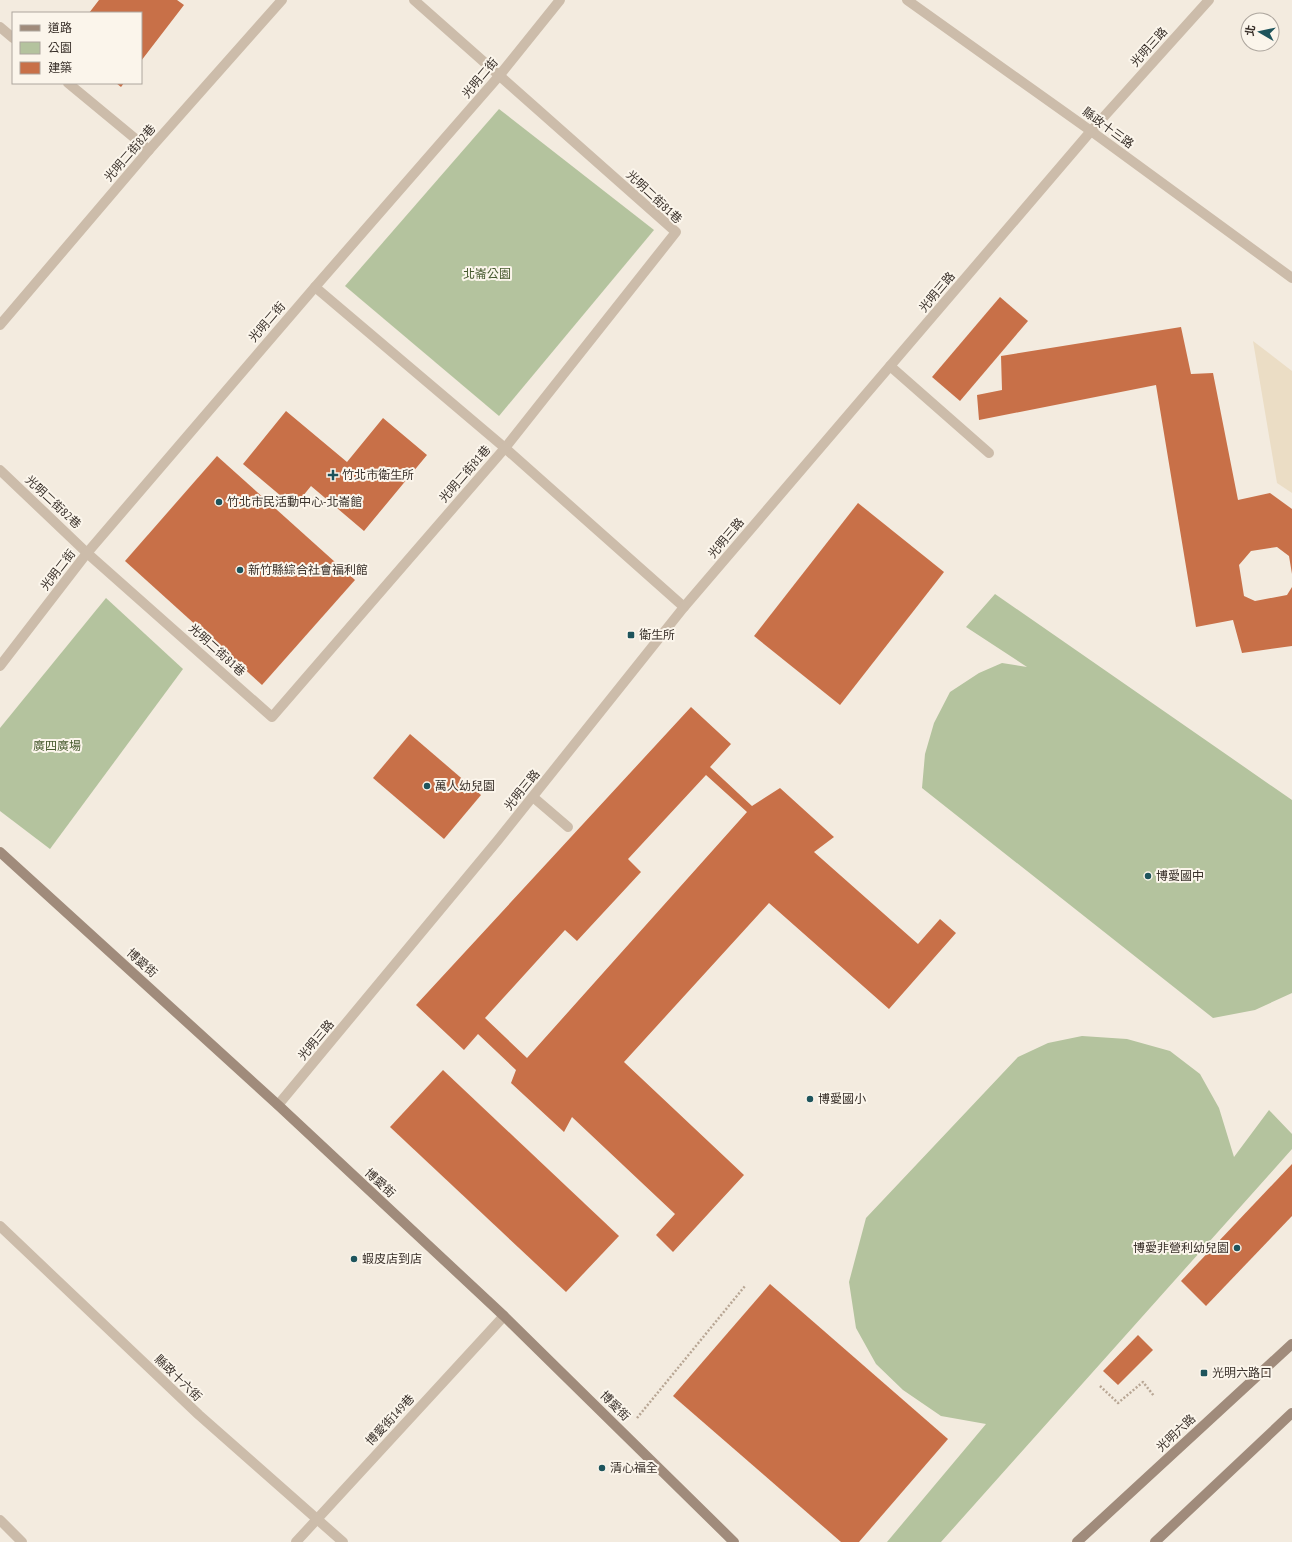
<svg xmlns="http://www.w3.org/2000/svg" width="1292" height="1542" font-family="'PT Sans Narrow','Noto Sans TC',sans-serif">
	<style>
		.green { fill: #b4c39e }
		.plaza { fill: #ebddc5 }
		.building { fill: #c87048; fill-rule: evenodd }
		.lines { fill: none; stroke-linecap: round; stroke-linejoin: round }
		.path { stroke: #b8a694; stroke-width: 2.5; stroke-dasharray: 2 2; stroke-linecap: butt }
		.lane { stroke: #ccbcaa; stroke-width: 10 }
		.street { stroke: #ccbcaa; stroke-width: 10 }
		.secondary { stroke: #a08b7b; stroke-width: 10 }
		.poi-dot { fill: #1e545c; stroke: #fbf5eb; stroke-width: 1.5 }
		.labels { text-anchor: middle; stroke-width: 4; stroke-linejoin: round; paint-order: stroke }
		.street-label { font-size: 12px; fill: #39302a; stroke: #fbf5eb }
		.park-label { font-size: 12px; fill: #45582d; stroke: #fbf5eb }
		.poi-label { font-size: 12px; fill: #39302a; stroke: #fbf5eb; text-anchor: start }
	</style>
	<rect width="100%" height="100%" fill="#f3ebdf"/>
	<g class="green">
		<path d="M499,109L654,230L499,416L345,286Z"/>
		<path d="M995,594L1292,800V993L1255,1010L1213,1018L922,788L925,754L934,723L950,692L979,673L1002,663L1027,667L966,627Z"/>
		<path d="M106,598L183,669L50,849L0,811V728Z"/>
		<path d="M1082,1036L1127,1039L1170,1051L1200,1074L1219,1108L1234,1157L1269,1110L1292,1134V1149L941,1542H887L986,1424L941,1416L903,1390L876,1364L856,1328L849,1282L866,1218L1018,1057L1048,1043Z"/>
	</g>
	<path class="plaza" d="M1253,341L1292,371V493L1277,483Z"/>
	<g class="building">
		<path d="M99,0H177L184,5L141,61V13H89Z"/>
		<path d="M116,83H124L121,87Z"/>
		<path d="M1000,297L1028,321L960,401L932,377Z"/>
		<path d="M1181,327L1191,374L1213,373L1238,500L1270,493L1292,509V574L1289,556L1277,547L1251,551L1239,565L1244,596L1255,601L1287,595L1292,587V646L1242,653L1233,620L1196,627L1156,385L979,420L977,395L1002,390L1001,356Z"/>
		<path d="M286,411L347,462L383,418L427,455L364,531L311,486L294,507L243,464Z"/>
		<path d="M217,456L355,580L262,685L125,561Z"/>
		<path d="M858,503L944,572L840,705L754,636Z"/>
		<path d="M691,707L731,744L710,767L752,806L780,788L834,837L814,852L918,944L940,919L956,933L889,1009L769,903L624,1062L744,1175L673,1252L656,1235L675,1214L572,1117L564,1132L511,1083L516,1070L478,1034L464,1050L416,1005ZM706,775L747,812L527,1058L485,1018L565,930L577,941L641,872L628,859Z"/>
		<path d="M410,734L481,795L444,839L373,778Z"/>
		<path d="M443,1070L619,1236L566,1292L390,1127Z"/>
		<path d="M1292,1164V1216L1206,1306L1181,1281Z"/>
		<path d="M770,1284L948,1439L859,1542H841L673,1396Z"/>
		<path d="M1138,1335L1153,1350L1118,1385L1103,1371Z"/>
	</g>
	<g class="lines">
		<g class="path">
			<path d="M1100,1386L1118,1403L1143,1382L1154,1396"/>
			<path d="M637,1418L745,1286"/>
		</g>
		<g class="lane">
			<path d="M0,27L13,38"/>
			<path d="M68,83L149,150"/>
			<path d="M315,287L505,448L684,607"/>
			<path d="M0,325L149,150L282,0"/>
			<path d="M890,366L989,453"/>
			<path d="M0,470L87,553L272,717L505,448L676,232L414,0"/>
			<path d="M533,797L568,827"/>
			<path d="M296,1542L504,1316"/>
		</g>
		<g class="street">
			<path d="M907,0L1091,131L1292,278"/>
			<path d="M0,666L87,553L315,287L499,76L560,0"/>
			<path d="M278,1105L498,840L684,607L1091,131L1209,0"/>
			<path d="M0,1226L199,1415L343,1542"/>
			<path d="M0,1520L22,1542"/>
		</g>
		<g class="secondary">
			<path d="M0,852L278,1105L504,1316L734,1542"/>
			<path d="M1077,1542L1292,1344"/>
			<path d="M1155,1542L1292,1413"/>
		</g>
	</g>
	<g class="poi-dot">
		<path d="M331 469h4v4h4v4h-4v4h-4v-4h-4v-4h4z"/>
		<circle cx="219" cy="502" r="4"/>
		<circle cx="240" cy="570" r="4"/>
		<rect x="627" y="631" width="8" height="8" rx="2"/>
		<circle cx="427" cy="786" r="4"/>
		<circle cx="1148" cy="876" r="4"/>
		<circle cx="810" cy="1099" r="4"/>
		<circle cx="1237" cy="1248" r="4"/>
		<circle cx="354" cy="1259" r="4"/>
		<rect x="1200" y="1369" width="8" height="8" rx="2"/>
		<circle cx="602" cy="1468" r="4"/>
	</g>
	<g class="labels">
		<g class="street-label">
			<text transform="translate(1149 47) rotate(-48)" y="4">光明三路</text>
			<text transform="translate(480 78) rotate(-50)" y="4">光明二街</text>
			<text transform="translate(1108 128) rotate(36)" y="4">縣政十三路</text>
			<text transform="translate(130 153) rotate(-49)" y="4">光明二街82巷</text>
			<text transform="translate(654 197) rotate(43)" y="4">光明二街81巷</text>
			<text transform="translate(937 292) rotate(-50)" y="4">光明三路</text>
			<text transform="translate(267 322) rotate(-49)" y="4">光明二街</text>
			<text transform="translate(465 474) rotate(-49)" y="4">光明二街81巷</text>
			<text transform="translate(53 502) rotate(43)" y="4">光明二街82巷</text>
			<text transform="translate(726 538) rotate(-50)" y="4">光明三路</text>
			<text transform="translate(58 570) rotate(-52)" y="4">光明二街</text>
			<text transform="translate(217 650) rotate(42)" y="4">光明二街81巷</text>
			<text transform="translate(522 790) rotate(-51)" y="4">光明三路</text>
			<text transform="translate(142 963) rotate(42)" y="4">博愛街</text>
			<text transform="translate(316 1040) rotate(-50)" y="4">光明三路</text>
			<text transform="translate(380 1183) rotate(43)" y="4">博愛街</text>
			<text transform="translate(178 1378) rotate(44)" y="4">縣政十六街</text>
			<text transform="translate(615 1406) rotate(45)" y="4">博愛街</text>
			<text transform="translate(390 1420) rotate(-47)" y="4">博愛街149巷</text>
			<text transform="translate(1176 1433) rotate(-43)" y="4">光明六路</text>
		</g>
		<g class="park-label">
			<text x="487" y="278">北崙公園</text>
			<text x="57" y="750">廣四廣場</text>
		</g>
		<g class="poi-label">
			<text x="342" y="479">竹北市衛生所</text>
			<text x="227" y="506">竹北市民活動中心-北崙館</text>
			<text x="248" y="574">新竹縣綜合社會福利館</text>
			<text x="639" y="639">衛生所</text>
			<text x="435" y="790">萬人幼兒園</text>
			<text x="1156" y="880">博愛國中</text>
			<text x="818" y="1103">博愛國小</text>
			<text x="1229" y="1252" text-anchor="end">博愛非營利幼兒園</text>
			<text x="362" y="1263">蝦皮店到店</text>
			<text x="1212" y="1377">光明六路口</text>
			<text x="610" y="1472">清心福全</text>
		</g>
	</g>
	<rect x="12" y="12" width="130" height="72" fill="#fbf5eb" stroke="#ada69e"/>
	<rect x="20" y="25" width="20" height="6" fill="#a08b7b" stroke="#ada69e"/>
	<text x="48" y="32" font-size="12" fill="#39302a">道路</text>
	<rect x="20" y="42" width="20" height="12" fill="#b4c39e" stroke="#ada69e"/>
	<text x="48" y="52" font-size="12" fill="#39302a">公園</text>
	<rect x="20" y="62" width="20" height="12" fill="#c87048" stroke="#ada69e"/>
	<text x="48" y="72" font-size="12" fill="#39302a">建築</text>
	<g transform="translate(1260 32) rotate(279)"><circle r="19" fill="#fbf5eb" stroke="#ada69e"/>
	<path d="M0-3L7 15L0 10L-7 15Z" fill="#1e545c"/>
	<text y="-6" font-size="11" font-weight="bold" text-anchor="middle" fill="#39302a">北</text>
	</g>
</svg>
